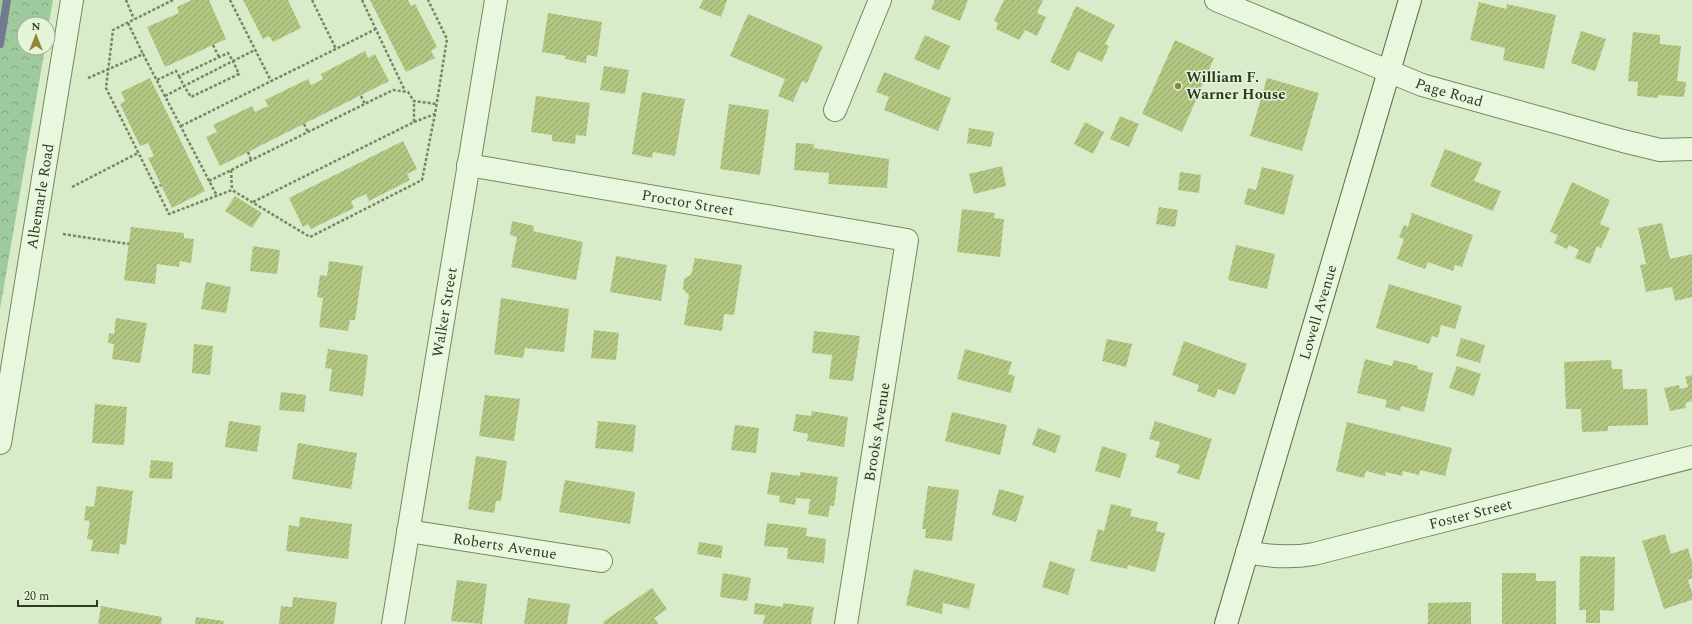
<svg xmlns="http://www.w3.org/2000/svg" width="1692" height="624" font-family="Spectral,serif">
	<style>
		.park { fill: url(#park-crowns) }
		.lines { fill: none; stroke-linecap: round; stroke-linejoin: round }
		.stream { stroke: #717c8f; stroke-width: 8 }
		.building { fill: url(#building-hatch) }
		.street-casing { stroke: #778860; stroke-width: 24 }
		.secondary-casing { stroke: #5b6a43; stroke-width: 24 }
		.path { stroke: #778860; stroke-width: 2.5; stroke-dasharray: 3 2; stroke-linecap: butt }
		.street { stroke: #e8f7dd; stroke-width: 22 }
		.secondary { stroke: #e8f7dd; stroke-width: 22 }
		.poi-dot { fill: #928634; stroke: #e4f4d9; stroke-width: 1.5 }
		.labels { text-anchor: middle; stroke-width: 3; stroke-linejoin: round; paint-order: stroke }
		.poi-label { font-size: 15px; font-weight: bold; fill: #313922; stroke: #e4f4d9; text-anchor: start }
		.street-label { font-size: 15px; fill: #313922; stroke: #e4f4d9 }
	</style>
	<defs>
		<pattern id="park-crowns" width="20" height="18" patternUnits="userSpaceOnUse"><rect width="20" height="18" fill="#9eca9e"/><path d="M2 6a3 3 0 1 1 6 0M12 15a3 3 0 1 1 6 0" fill="none" stroke="#81a580"/></pattern>
		<pattern id="building-hatch" width="6" height="6" patternUnits="userSpaceOnUse"><rect width="6" height="6" fill="#b3c783"/><path d="M-1 1l2-2M0 6l6-6M5 7l2-2" fill="none" stroke="#92a36b"/></pattern>
	</defs>
	<rect width="100%" height="100%" fill="#d8ecca"/>
	<path class="park" d="M0,0H53L48,29V24H24V48H45L0,309Z"/>
	<g class="lines">
		<path class="stream" d="M0,44L7,0"/>
	</g>
	<g class="building">
		<path d="M192,0H209L226,39L165,67L147,27L179,13L177,7Z"/>
		<path d="M243,0H288L301,28L273,42L269,36L263,39Z"/>
		<path d="M370,0H408L411,6L415,4L437,47L431,51L435,58L406,72Z"/>
		<path d="M703,0H727L721,17L699,8Z"/>
		<path d="M935,0H968L960,21L931,9Z"/>
		<path d="M1004,0H1043L1037,13L1046,17L1037,36L1025,30L1019,40L996,29L998,23L994,21Z"/>
		<path d="M1479,2L1506,9L1507,4L1556,15L1544,69L1503,60L1505,48L1470,40Z"/>
		<path d="M1076,6L1115,25L1105,44L1109,46L1102,62L1078,51L1069,71L1050,62Z"/>
		<path d="M548,13L602,22L597,57L587,55L586,63L565,59L566,56L542,52Z"/>
		<path d="M748,14L823,46L807,83L802,81L793,102L778,96L785,79L730,56Z"/>
		<path d="M1581,31L1606,39L1595,71L1571,63Z"/>
		<path d="M1633,32L1660,35V44L1681,46L1677,81L1686,82L1684,97L1658,95V98L1637,96L1638,82L1628,81Z"/>
		<path d="M925,35L950,46L939,70L914,59Z"/>
		<path d="M1175,40L1214,58L1182,132L1142,114Z"/>
		<path d="M365,51L368,58L375,54L389,81L220,166L206,137L217,132L213,125L252,106L255,112L268,106L265,100L308,79L311,85L323,79L321,74Z"/>
		<path d="M604,66L629,70L625,94L600,90Z"/>
		<path d="M884,72L951,98L938,131L884,110L889,97L876,92Z"/>
		<path d="M150,78L205,191L172,208L148,158L154,156L148,143L140,146L120,104L125,101L121,92Z"/>
		<path d="M1267,78L1319,93L1302,151L1250,136Z"/>
		<path d="M642,92L685,99L675,156L653,152L652,158L632,154Z"/>
		<path d="M536,96L590,103L586,136L576,135L575,144L552,141V135L531,132Z"/>
		<path d="M729,104L769,110L760,175L720,169Z"/>
		<path d="M1120,116L1139,124L1129,147L1110,139Z"/>
		<path d="M1085,122L1104,132L1093,154L1074,144Z"/>
		<path d="M969,128L994,132L991,147L967,143Z"/>
		<path d="M403,141L417,169L407,174L410,180L369,201L366,194L351,201L354,208L311,229L308,224L303,227L289,198Z"/>
		<path d="M796,143L814,144L813,148L889,159L887,188L828,184L829,173L794,170Z"/>
		<path d="M1445,149L1482,163L1474,181L1501,191L1493,211L1430,186Z"/>
		<path d="M1002,166L1006,186L974,194L969,174Z"/>
		<path d="M1262,167L1294,175L1284,215L1244,204L1248,188L1256,190Z"/>
		<path d="M1180,172L1201,175L1199,193L1178,190Z"/>
		<path d="M1572,182L1610,200L1600,224L1610,228L1601,248L1597,246L1590,264L1575,258L1579,250L1569,245L1567,249L1554,243L1558,235L1550,232Z"/>
		<path d="M235,196L262,213L252,228L225,211Z"/>
		<path d="M1159,207L1178,210L1175,227L1156,224Z"/>
		<path d="M962,209L995,213L994,218L1004,219L1000,257L957,252Z"/>
		<path d="M1412,213L1473,235L1462,267L1455,265L1453,271L1428,262L1425,269L1397,259L1404,239L1399,237L1404,225L1408,227Z"/>
		<path d="M512,221L534,226L533,231L583,242L576,280L511,267L517,237L510,235Z"/>
		<path d="M1662,223L1670,259L1692,254V297L1675,301L1672,287L1646,292L1640,265L1646,264L1638,228Z"/>
		<path d="M131,227L184,233V238L194,239L191,263L180,261L179,267L157,264L155,284L124,280Z"/>
		<path d="M1236,245L1275,254L1267,289L1228,280Z"/>
		<path d="M253,246L280,250L277,274L250,271Z"/>
		<path d="M616,256L667,265L661,301L610,292Z"/>
		<path d="M695,258L742,265L734,315L724,314L722,331L684,325L689,295L683,289L684,279L691,275Z"/>
		<path d="M329,261L363,266L355,320H350L348,331L319,327L323,298L317,297L320,275L327,276Z"/>
		<path d="M206,282L231,287L226,313L201,309Z"/>
		<path d="M1389,284L1462,306L1455,329L1441,325L1438,338L1432,336L1429,344L1376,328Z"/>
		<path d="M501,298L569,309L564,352L525,348L523,358L494,354Z"/>
		<path d="M116,318L147,323L140,363L112,359L114,344L108,343L109,333L114,334Z"/>
		<path d="M594,330L619,333L616,360L591,358Z"/>
		<path d="M814,331L860,336L853,381L829,379L832,355L812,353Z"/>
		<path d="M1461,338L1485,345L1480,363L1456,356Z"/>
		<path d="M1107,339L1132,344L1126,367L1102,361Z"/>
		<path d="M1184,341L1247,364L1235,395L1218,389L1215,398L1197,391L1199,385L1172,375Z"/>
		<path d="M194,344L213,346L210,375L192,373Z"/>
		<path d="M328,349L368,355L363,396L329,391L332,369L325,368Z"/>
		<path d="M965,349L1012,362L1008,374L1015,376L1011,393L957,379Z"/>
		<path d="M1365,359L1392,366L1394,360L1418,366L1417,369L1433,373L1424,412L1401,406L1400,411L1385,407L1387,400L1357,393Z"/>
		<path d="M1611,360L1612,369H1622L1623,389H1647L1648,425L1608,426V431L1582,432L1581,409H1566L1564,362Z"/>
		<path d="M1457,366L1481,374L1474,396L1449,388Z"/>
		<path d="M1692,375V401L1685,403L1686,408L1670,411L1664,388L1679,385L1680,389L1688,387L1685,377Z"/>
		<path d="M281,392L306,395L304,412L279,410Z"/>
		<path d="M485,395L520,399L514,441L479,436Z"/>
		<path d="M95,404L127,407L124,445L92,443Z"/>
		<path d="M812,411L848,417L844,447L807,441L808,434L793,431L796,414L811,416Z"/>
		<path d="M952,412L1007,425L1000,455L945,441Z"/>
		<path d="M229,421L261,426L257,452L225,447Z"/>
		<path d="M598,421L636,425L633,452L595,448Z"/>
		<path d="M1155,421L1212,439L1199,480L1177,473L1180,465L1155,457L1160,442L1149,439Z"/>
		<path d="M1347,422L1452,448L1445,476L1420,470L1419,475L1403,471L1402,476L1386,472L1385,476L1366,471L1364,478L1336,471Z"/>
		<path d="M735,425L759,428L756,453L731,450Z"/>
		<path d="M1038,428L1061,436L1055,453L1032,445Z"/>
		<path d="M298,443L357,453L351,489L292,479Z"/>
		<path d="M1102,446L1127,454L1120,478L1095,471Z"/>
		<path d="M476,456L507,461L501,501H496L494,513L468,509Z"/>
		<path d="M151,460L173,462L172,479L149,478Z"/>
		<path d="M771,472L800,476V472L838,477L834,506H830L828,517L808,514L810,499L796,498L795,505L779,502L780,496L767,494Z"/>
		<path d="M565,480L635,492L630,524L559,512Z"/>
		<path d="M97,486L133,491L126,545L120,544L119,554L91,551L93,540L87,539L90,521L84,520L86,506L94,507Z"/>
		<path d="M928,486L959,490L952,541L925,538L926,529H922Z"/>
		<path d="M999,489L1024,496L1016,522L992,515Z"/>
		<path d="M1111,504L1132,509L1130,516L1158,522L1156,531L1165,533L1155,572L1128,565L1127,569L1090,561L1098,529L1104,531Z"/>
		<path d="M300,517L352,524L348,559L286,551L289,525L299,527Z"/>
		<path d="M767,523L807,528L806,536L826,539L824,563L787,559L788,548L764,546Z"/>
		<path d="M1665,534L1671,554L1688,548L1692,562V578L1688,580L1692,592V600L1664,609L1642,541Z"/>
		<path d="M699,542L723,546L721,558L697,554Z"/>
		<path d="M1580,556L1615,557L1614,611L1600,610V623H1586V610H1579Z"/>
		<path d="M1050,561L1075,569L1068,595L1042,587Z"/>
		<path d="M914,569L975,584L969,609L943,603L942,614L906,605Z"/>
		<path d="M723,573L751,578L747,601L720,597Z"/>
		<path d="M1502,573H1536V581H1556V624H1502Z"/>
		<path d="M457,580L487,584L482,624L451,621Z"/>
		<path d="M652,588L667,609L654,618L659,624H604L603,622Z"/>
		<path d="M293,597L337,602L334,624H279L281,606L292,607Z"/>
		<path d="M528,598L570,604L567,624H524Z"/>
		<path d="M1471,602V624H1427L1428,622V603Z"/>
		<path d="M755,603L783,607V603L814,607L811,624H763L765,615L754,614Z"/>
		<path d="M101,606L162,617L161,624H98Z"/>
		<path d="M196,617L224,621L223,624H195Z"/>
	</g>
	<g class="lines">
		<g class="street-casing">
			<g id="street">
				<path id="s1" d="M1216,0L1422,85L1623,141L1660,150L1692,149"/>
				<path d="M835,110L880,0"/>
				<path id="s2" d="M468,165L907,240L846,624"/>
				<path id="s3" d="M0,443L72,0"/>
				<path id="s4" d="M408,531L601,561"/>
				<path id="s5" d="M1247,552C1270,557 1291,558 1314,554L1692,457"/>
				<path id="s6" d="M393,624L496,0"/>
			</g>
		</g>
		<g class="secondary-casing">
			<g id="secondary">
				<path id="s7" d="M1226,624L1410,0"/>
			</g>
		</g>
		<g class="path">
			<path d="M126,0L134,19"/>
			<path d="M173,0L113,30L106,88L169,214L232,190L310,237L422,180L435,114L447,39L428,0"/>
			<path d="M230,0L271,81"/>
			<path d="M312,0L336,49"/>
			<path d="M362,0L405,91"/>
			<path d="M128,23L143,54"/>
			<path d="M213,45L219,57"/>
			<path d="M88,78L143,54L217,196"/>
			<path d="M157,80L176,71L179,76L228,53L233,61L255,50"/>
			<path d="M165,96L184,86L191,97L239,74L233,61L184,86L179,76"/>
			<path d="M361,96L365,104"/>
			<path d="M414,122L435,114"/>
			<path d="M304,124L308,132"/>
			<path d="M181,126L376,29"/>
			<path d="M248,152L251,160"/>
			<path d="M231,170L232,190"/>
			<path d="M209,181L393,90L408,92L414,101L436,104"/>
			<path d="M72,187L138,153"/>
			<path d="M155,188L161,185"/>
			<path d="M253,202L414,122V101"/>
			<path d="M63,234L129,244"/>
		</g>
		<use href="#street" class="street"/>
		<use href="#secondary" class="secondary"/>
	</g>
	<circle class="poi-dot" cx="1178" cy="86" r="4"/>
	<g class="labels">
		<g class="poi-label">
			<text x="1186" y="82">William F.<tspan x="1186" dy="17">Warner House</tspan></text>
		</g>
		<g class="street-label">
			<text dy="5" stroke="none"><textPath href="#s1" startOffset="251">Page Road</textPath></text>
			<text dy="5" stroke="none"><textPath href="#s3" startOffset="250">Albemarle Road</textPath></text>
			<text dy="5" stroke="none"><textPath href="#s2" startOffset="223">Proctor Street</textPath></text>
			<text dy="5" stroke="none"><textPath href="#s6" startOffset="316">Walker Street</textPath></text>
			<text dy="5" stroke="none"><textPath href="#s7" startOffset="325">Lowell Avenue</textPath></text>
			<text transform="translate(877 432) rotate(-81)" y="5">Brooks Avenue</text>
			<text dy="5" stroke="none"><textPath href="#s5" startOffset="229">Foster Street</textPath></text>
			<text dy="5" stroke="none"><textPath href="#s4" startOffset="98">Roberts Avenue</textPath></text>
		</g>
	</g>
	<g transform="translate(36 36)"><circle r="19" fill="#e4f4d9" stroke="#9ca990"/>
	<path d="M0-3L7 15L0 10L-7 15Z" fill="#928634"/>
	<text y="-6" font-size="11" font-weight="bold" text-anchor="middle" fill="#313922">N</text>
	</g>
	<path d="M18 600v6h79v-6" fill="none" stroke="#313922" stroke-width="2"/>
	<text x="24" y="600" font-size="12" fill="#313922" stroke="#e4f4d9" stroke-width="3" paint-order="stroke">20 m</text>
</svg>
